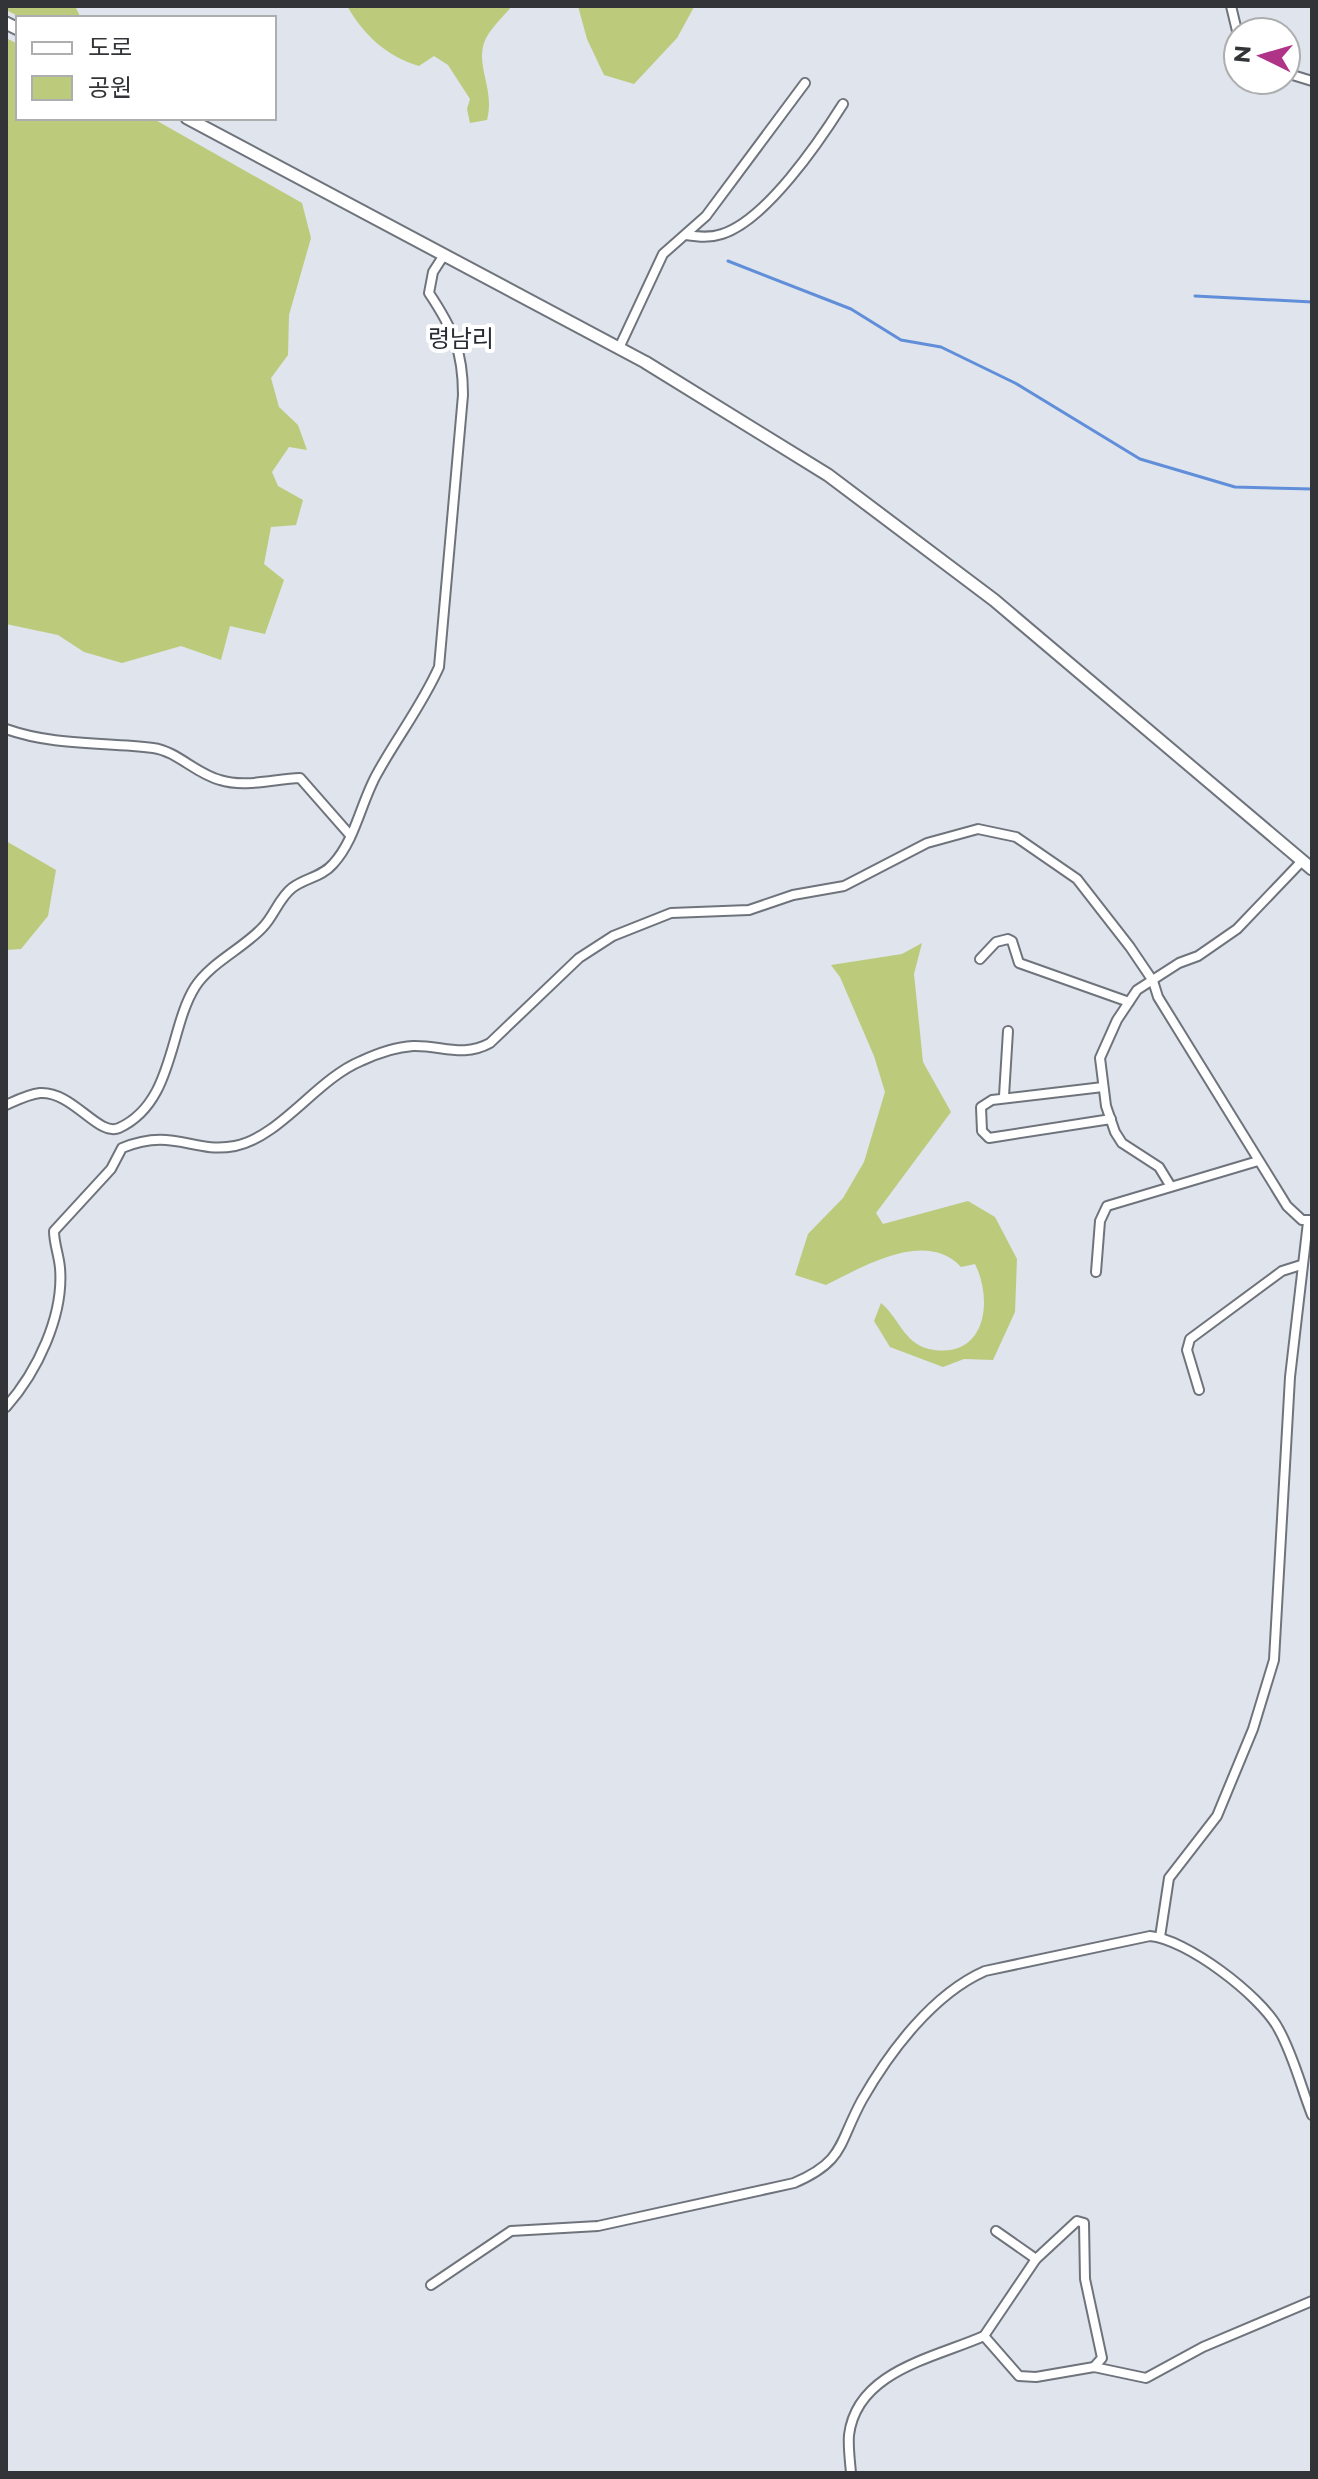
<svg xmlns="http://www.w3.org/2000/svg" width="1318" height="2479" font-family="Montserrat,'Noto Sans KR',sans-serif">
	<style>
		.green { fill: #bbcb7b }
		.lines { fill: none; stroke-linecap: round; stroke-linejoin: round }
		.stream { stroke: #618ed9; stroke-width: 3 }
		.street-casing { stroke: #6f747c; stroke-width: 12 }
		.secondary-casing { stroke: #6f747c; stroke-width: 15 }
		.street { stroke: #fff; stroke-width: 8 }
		.secondary { stroke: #fff; stroke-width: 11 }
		.labels { text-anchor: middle; stroke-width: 8; stroke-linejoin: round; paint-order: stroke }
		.quarter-label { font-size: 24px; fill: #272b32; stroke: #fff }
	</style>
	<rect width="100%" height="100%" fill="#dfe4ed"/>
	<g class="green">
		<path d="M6,6H75L81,18H22L6,10Z"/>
		<path d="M347,6H512C504,16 488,30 484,43C476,67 495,90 487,120L470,123L467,109L470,99L448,65L434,56L419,66C386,56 364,35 347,6Z"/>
		<path d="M578,6H694V7L677,38L634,84L604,75L587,39Z"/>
		<path d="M6,38L18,44V118H152L302,203L311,238L289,315L288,355L271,378L279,407L298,425L307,450L289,447L272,472L278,486L303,500L296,525L271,527L264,564L284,580L265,634L230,626L221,660L181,646L122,663L84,652L58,635L6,624Z"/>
		<path d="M6,841L56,870L48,916L21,949L6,950Z"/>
		<path d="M922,943L914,974L923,1062L951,1112L876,1213L883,1224L968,1201L995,1217L1017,1259L1015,1312L993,1360L964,1359L943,1367L890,1347L874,1321L881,1303C899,1318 904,1343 929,1349C985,1361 994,1302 975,1264L961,1267C926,1229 864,1266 826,1285L795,1275L808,1234L843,1198L864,1162L885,1092L874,1056L840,977L831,965L902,954Z"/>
	</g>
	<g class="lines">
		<g class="stream">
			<path d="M728,261L851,309L901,340L941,347L1015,383L1140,459L1235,487L1312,489"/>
			<path d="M1195,296L1312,302"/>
		</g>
		<g class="street-casing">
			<g id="street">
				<path d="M1231,6L1238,35"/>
				<path d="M1286,73L1312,81"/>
				<path d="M686,235C699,237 710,238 722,234C766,220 819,142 843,104"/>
				<path d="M619,348L663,254L706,216L805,83"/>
				<path d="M6,729C54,746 103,742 153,748C177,751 196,774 220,780C245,788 274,779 300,778L350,835"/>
				<path d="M980,959L996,942L1008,939L1012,941L1019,963L1129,1002"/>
				<path d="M1103,1087L992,1100L981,1107L982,1131L989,1138L1111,1119"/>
				<path d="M1004,1096L1008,1031"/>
				<path d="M6,1105C17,1100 29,1094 40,1093C73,1091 98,1137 119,1128C174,1103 169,1028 195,987C210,963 244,948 263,927C274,916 279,898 292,888C305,878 322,877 333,864C356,839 361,801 378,772C398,736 422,705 439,667L463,395C463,351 453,329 429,293L433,272L444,255"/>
				<path d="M1170,1185L1159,1167L1122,1143L1115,1132L1106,1106L1100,1058L1117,1020L1137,990L1179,963L1198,956L1237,929L1302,861"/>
				<path d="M1096,1272L1100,1221L1107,1206L1258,1161"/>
				<path d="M1199,1390L1187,1350L1190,1339L1282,1271L1301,1265"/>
				<path d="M6,1407C37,1372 64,1316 60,1268C59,1255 54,1244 54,1231L111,1169L122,1148C174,1127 192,1154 235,1146C280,1137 317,1079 361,1061C376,1054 396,1047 413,1046C441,1045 463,1058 490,1043L579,958L613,936L671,913L749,910L793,895L844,886L927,843L978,829L1016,837L1077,879L1130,947L1153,981L1158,997L1287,1206L1302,1220H1312"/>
				<path d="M1160,1937L1169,1878L1217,1816L1253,1729L1274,1660L1290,1377L1308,1222L1311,1224"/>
				<path d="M996,2231L1036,2259"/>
				<path d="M431,2285L511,2231L598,2226L794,2183C845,2161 838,2144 862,2100C890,2051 933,1994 985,1971L1150,1936C1186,1939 1260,1995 1278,2028C1293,2054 1301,2087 1312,2115"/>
				<path d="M984,2336L1036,2259L1077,2221L1084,2223L1085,2279L1102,2358L1094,2367"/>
				<path d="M851,2473C850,2461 848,2447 849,2435C857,2371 934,2358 984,2336L1019,2376L1036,2377L1094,2367L1146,2378L1203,2347L1312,2301"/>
			</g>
		</g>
		<g class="secondary-casing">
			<g id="secondary">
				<path d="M6,23L18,29"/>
				<path d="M187,118L645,362L828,475L994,600L1312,869"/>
			</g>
		</g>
		<use href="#street" class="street"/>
		<use href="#secondary" class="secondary"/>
	</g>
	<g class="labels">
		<g class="quarter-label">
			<text x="461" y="347">령남리</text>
		</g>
	</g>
	<rect width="1318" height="2479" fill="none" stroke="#323437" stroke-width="16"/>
	<rect x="16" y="16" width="260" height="104" fill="#ffffff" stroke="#adaeaf" stroke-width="2"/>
	<rect x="32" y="42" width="40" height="12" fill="#ffffff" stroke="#adaeaf" stroke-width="2"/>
	<text x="88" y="56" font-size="24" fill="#323437">도로</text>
	<rect x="32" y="76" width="40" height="24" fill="#bbcb7b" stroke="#adaeaf" stroke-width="2"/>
	<text x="88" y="96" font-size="24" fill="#323437">공원</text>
	<g transform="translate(1262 56) rotate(275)"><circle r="38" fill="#ffffff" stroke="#adaeaf" stroke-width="2"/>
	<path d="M0-6L14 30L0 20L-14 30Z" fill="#af3487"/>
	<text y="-12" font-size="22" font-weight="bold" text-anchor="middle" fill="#323437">N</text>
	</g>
</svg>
